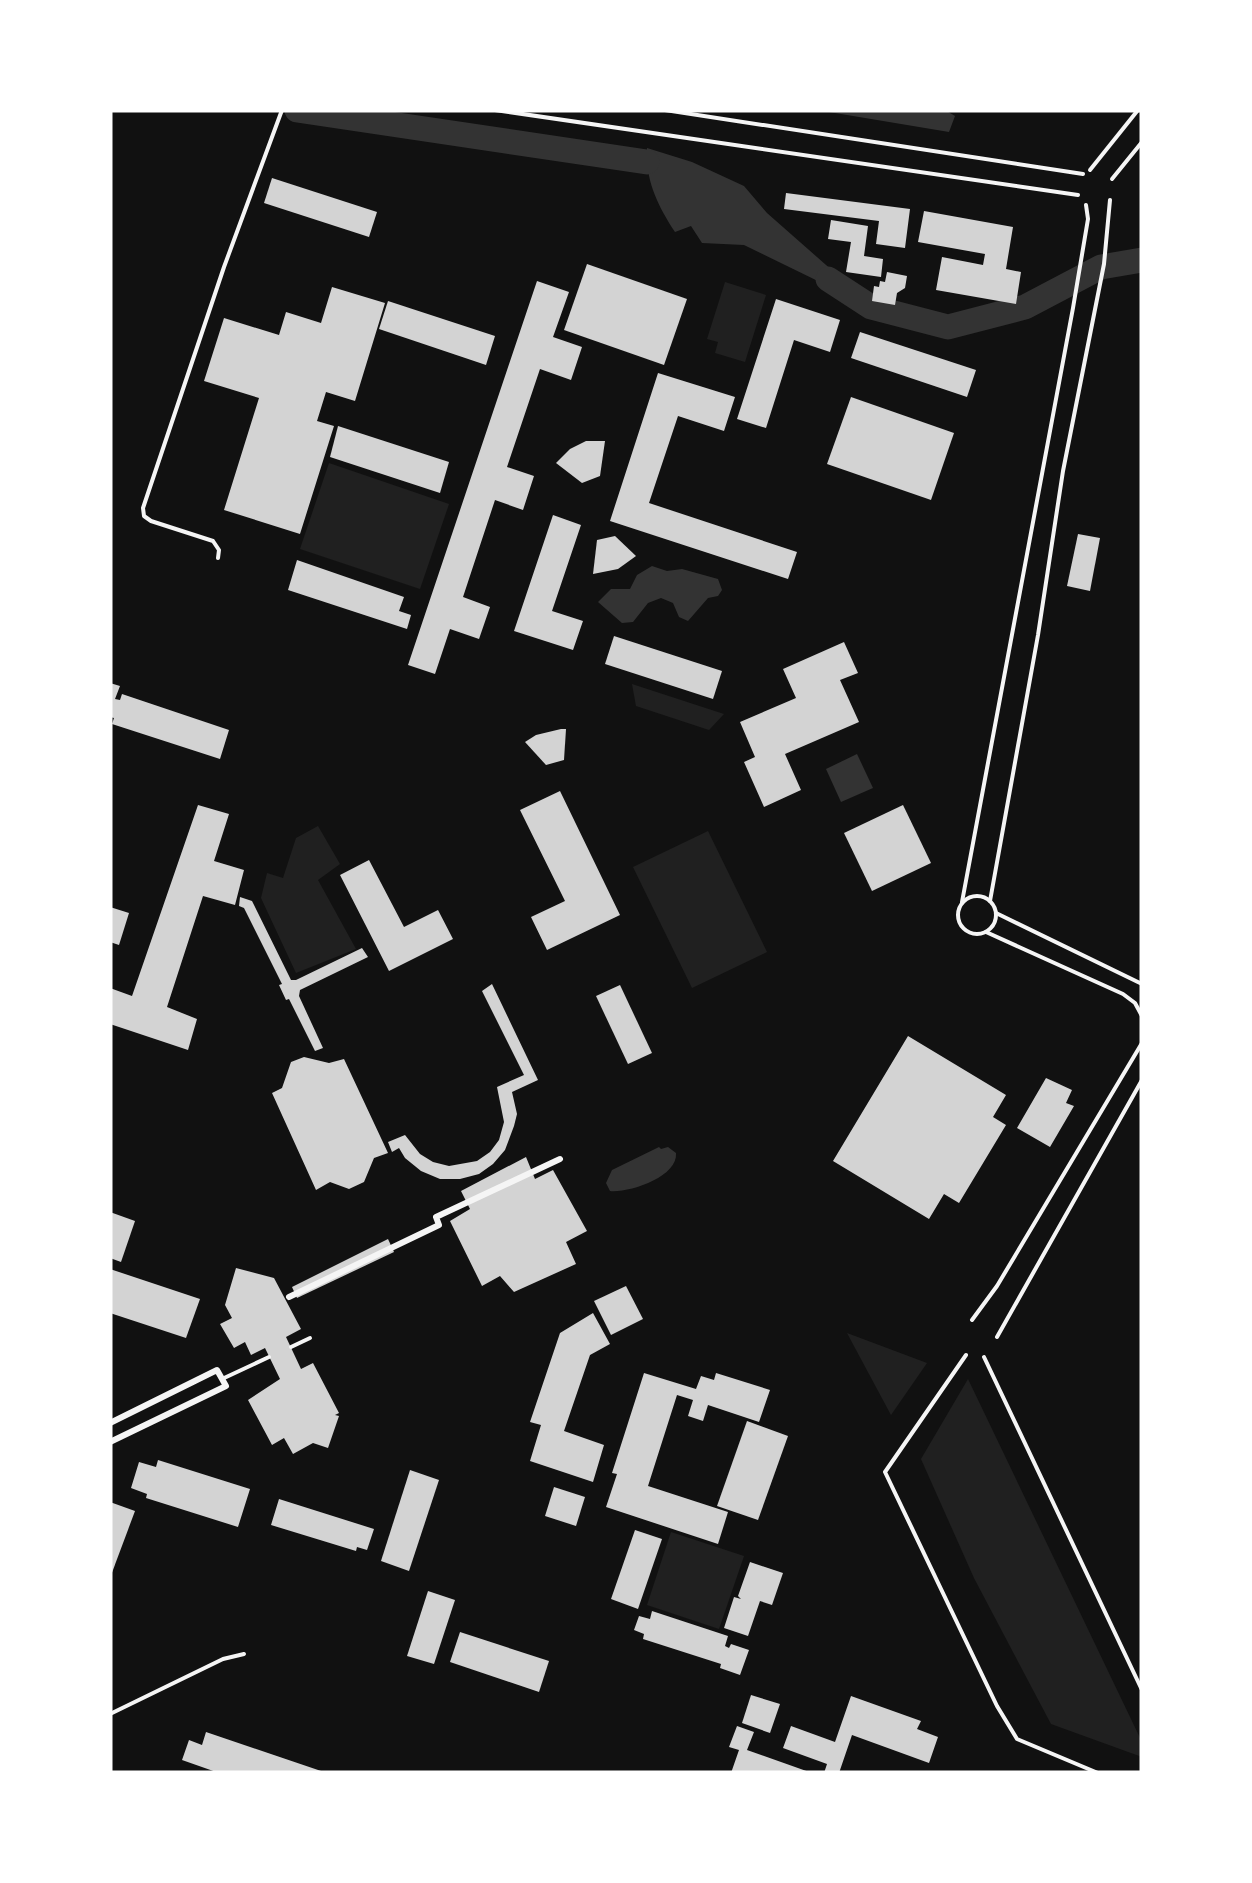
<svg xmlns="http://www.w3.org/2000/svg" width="1252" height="1883" font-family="'Alegreya Sans',sans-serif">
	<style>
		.green { fill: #202020 }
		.water { fill: #333 }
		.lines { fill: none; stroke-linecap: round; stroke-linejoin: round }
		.river { stroke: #333; stroke-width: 25 }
		.building { fill: #d3d3d3 }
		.service { stroke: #f5f5f5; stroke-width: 4 }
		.pedestrian { stroke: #f5f5f5; stroke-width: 6 }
	</style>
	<rect width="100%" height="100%" fill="#111"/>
	<g class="green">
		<path d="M725,282L766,295L745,362L715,353L718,342L707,339Z"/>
		<path d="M329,463L449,504L420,589L300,549Z"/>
		<path d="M632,684L724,714L709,730L636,706Z"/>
		<path d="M318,826L340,864L318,880L356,949L296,973L261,898L267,873L283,878L296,838Z"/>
		<path d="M708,831L767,952L692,988L633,867Z"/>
		<path d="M847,1333L927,1363L891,1415Z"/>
		<path d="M968,1379L1142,1742V1757L1051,1724L974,1578L921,1459Z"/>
		<path d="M671,1532L744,1556L719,1629L647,1605Z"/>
	</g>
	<g class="water">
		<path d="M817,110H945L955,116L949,132Z"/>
		<path d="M647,148L692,162L744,186L767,213L834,272L824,284L744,245L702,243L691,226L675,232C658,206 645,180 647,148Z"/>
		<path d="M652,566L667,571L682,569L718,579L722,590L718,596L708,598L688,621L679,617L673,603L661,598L648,603L633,622L622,623L598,602L611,589H630L637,575Z"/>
		<path d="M857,754L873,788L841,802L826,769Z"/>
		<path d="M659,1147L661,1149L668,1147L676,1153C678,1177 629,1193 610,1191L606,1183L612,1170Z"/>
	</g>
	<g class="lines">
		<g class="river">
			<path d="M297,110L647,162"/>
			<path d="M828,279L871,307L948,327L1025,307L1101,267L1142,260"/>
		</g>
	</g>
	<g class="building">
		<path d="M272,178L377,212L369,237L264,203Z"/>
		<path d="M786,193L910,209L905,248L876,244L879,221L784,209Z"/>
		<path d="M924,211L1013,227L1006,269L1021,272L1016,304L936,290L942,257L983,265L985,254L918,242Z"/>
		<path d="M831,220L868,226L864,256L883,259L881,277L846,272L851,242L828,239Z"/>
		<path d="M587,264L687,299L664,365L564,330Z"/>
		<path d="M887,272L907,276L905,288L897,293L895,305L872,301L874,286L879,287L880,281L885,282Z"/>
		<path d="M537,281L569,292L553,337L582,347L571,380L540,369L507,467L534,476L523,510L495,500L463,597L490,607L479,639L450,629L435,674L408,665Z"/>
		<path d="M332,287L385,303L355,401L326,392L317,421L334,426L300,534L224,510L259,398L204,381L224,318L279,335L286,312L321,323Z"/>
		<path d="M776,299L840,320L830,352L794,340L766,428L737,419Z"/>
		<path d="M388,301L495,336L486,365L379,329Z"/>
		<path d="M860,332L976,370L967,397L851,358Z"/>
		<path d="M658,373L735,397L724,431L678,416L649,503L797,552L788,579L610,521Z"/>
		<path d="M851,397L954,433L931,500L827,464Z"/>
		<path d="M338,426L449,462L440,493L330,457Z"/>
		<path d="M586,441H605L600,476L582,483L556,463L570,449Z"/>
		<path d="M553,515L581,525L552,611L583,621L573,650L514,631Z"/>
		<path d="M1078,534L1100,538L1090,591L1067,586Z"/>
		<path d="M615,536L636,556L618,569L593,574L597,540Z"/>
		<path d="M297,560L404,597L399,611L411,615L407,629L288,590Z"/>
		<path d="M614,636L722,671L713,699L605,664Z"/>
		<path d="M844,642L858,673L840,680L859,722L785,754L801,790L764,807L744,762L755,757L740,722L796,698L783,669Z"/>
		<path d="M110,683L120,686L115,699L120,700L122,694L229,730L220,759L112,724L114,718L110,717Z"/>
		<path d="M561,729H566L564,760L546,765L525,742L536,735Z"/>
		<path d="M560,791L620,915L547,950L531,917L565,901L520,810Z"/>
		<path d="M198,805L229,814L214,861L244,870L235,905L203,896L167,1007L197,1019L188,1050L110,1024V988L132,996Z"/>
		<path d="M903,805L931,863L872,891L844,833Z"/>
		<path d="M369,860L404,927L438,910L453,939L389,971L340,875Z"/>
		<path d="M240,897L252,901L291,980H296L362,948L368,957L300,990L299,996L323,1048L315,1051L289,999L286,1000L279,985L282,984L244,908L239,906Z"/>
		<path d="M110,907L129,913L119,945L110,942Z"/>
		<path d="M492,984L538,1080L512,1092L517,1114L514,1126L505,1150L493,1164L479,1174L460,1179H440L421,1171L405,1158L399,1148L392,1152L388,1142L405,1135L420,1154L433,1162L449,1166L477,1161L490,1152L499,1140L504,1122L497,1087L524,1075L482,991Z"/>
		<path d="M620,985L652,1053L628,1064L596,996Z"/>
		<path d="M908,1036L1006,1095L993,1117L1006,1125L959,1203L944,1194L929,1219L833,1161Z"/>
		<path d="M304,1057L329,1063L344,1059L388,1153L374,1158L364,1182L349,1189L330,1182L316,1190L272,1093L282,1088L291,1062Z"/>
		<path d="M1046,1078L1072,1090L1066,1103L1074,1106L1050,1147L1017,1128Z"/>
		<path d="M526,1157L535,1179L553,1170L587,1231L566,1242L576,1264L514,1292L500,1276L482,1286L450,1221L470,1209L461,1191Z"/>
		<path d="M110,1212L135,1221L121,1262L110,1258Z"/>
		<path d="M388,1239L394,1252L297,1298L292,1287Z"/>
		<path d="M236,1268L274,1278L301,1329L286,1337L301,1369L313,1363L339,1413L335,1415L339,1416L328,1448L313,1443L293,1454L284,1438L272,1445L248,1400L280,1379L265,1348L251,1355L245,1342L234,1348L220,1324L232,1318L225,1305Z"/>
		<path d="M110,1269L200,1299L186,1338L110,1313Z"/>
		<path d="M626,1286L643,1319L611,1335L594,1301Z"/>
		<path d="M593,1313L610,1344L590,1355L564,1431L604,1445L593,1482L530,1461L541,1425L530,1422L560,1333Z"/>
		<path d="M644,1373L696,1389L701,1376L714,1380L716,1373L770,1390L759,1422L708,1405L703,1421L688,1416L693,1400L677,1395L648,1486L728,1512L718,1544L606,1507L617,1474L612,1473Z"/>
		<path d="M747,1421L788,1436L758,1520L717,1506Z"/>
		<path d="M158,1460L250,1489L238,1527L146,1498L147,1494L131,1488L139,1462L156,1467Z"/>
		<path d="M410,1470L439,1480L409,1571L381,1561Z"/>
		<path d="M554,1487L585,1497L576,1526L545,1516Z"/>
		<path d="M279,1499L374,1529L367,1550L357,1547L356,1551L271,1525Z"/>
		<path d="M110,1502L135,1511L110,1578Z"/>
		<path d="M635,1530L662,1539L638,1609L611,1599Z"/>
		<path d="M750,1562L783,1573L772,1605L760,1601L748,1636L724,1628L734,1597L741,1599L738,1596Z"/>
		<path d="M428,1591L455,1600L434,1664L407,1656Z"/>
		<path d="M652,1611L728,1636L725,1646L729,1648L731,1644L749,1650L740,1675L720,1668L721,1664L643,1639L644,1634L634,1630L639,1616L650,1619Z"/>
		<path d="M460,1632L549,1661L539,1692L450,1662Z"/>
		<path d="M751,1695L780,1704L770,1733L742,1723Z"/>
		<path d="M851,1696L921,1721L917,1729L938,1737L929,1763L852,1735L839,1773H824L827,1764L783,1748L791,1726L835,1742Z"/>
		<path d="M737,1726L754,1732L747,1750L812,1773H731L739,1750L729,1747Z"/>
		<path d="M206,1732L324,1772V1773H219L182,1760L189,1740L202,1745Z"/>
	</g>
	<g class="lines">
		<g class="service">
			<path d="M495,110L1078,195"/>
			<path d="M665,110L1083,174"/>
			<path d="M1090,170L1138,110"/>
			<path d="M1112,179L1142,142"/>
			<path d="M218,558L219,550L213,541L151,521L144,516L143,508L224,267L282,110"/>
			<circle cx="977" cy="915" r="19"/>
			<path d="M990,901L1038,635L1063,471L1104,264L1110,200"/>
			<path d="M962,902L1073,308L1088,219L1086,205"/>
			<path d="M996,913L1142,984"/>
			<path d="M986,932L1123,994L1135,1003L1142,1016"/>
			<path d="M972,1320L997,1286L1142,1043"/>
			<path d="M997,1337L1142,1080"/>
			<path d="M291,1347L310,1338"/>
			<path d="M966,1355L885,1472L997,1706L1017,1739L1098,1773"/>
			<path d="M984,1357L1142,1690"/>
			<path d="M222,1379L269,1357"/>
			<path d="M110,1714L223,1659L244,1654"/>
		</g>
		<g class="pedestrian">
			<path d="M289,1297L439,1225L436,1217L560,1159"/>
			<path d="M110,1423L217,1370L226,1386L110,1442"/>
		</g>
	</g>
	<rect width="1252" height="1883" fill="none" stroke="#ffffff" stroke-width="225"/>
</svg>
